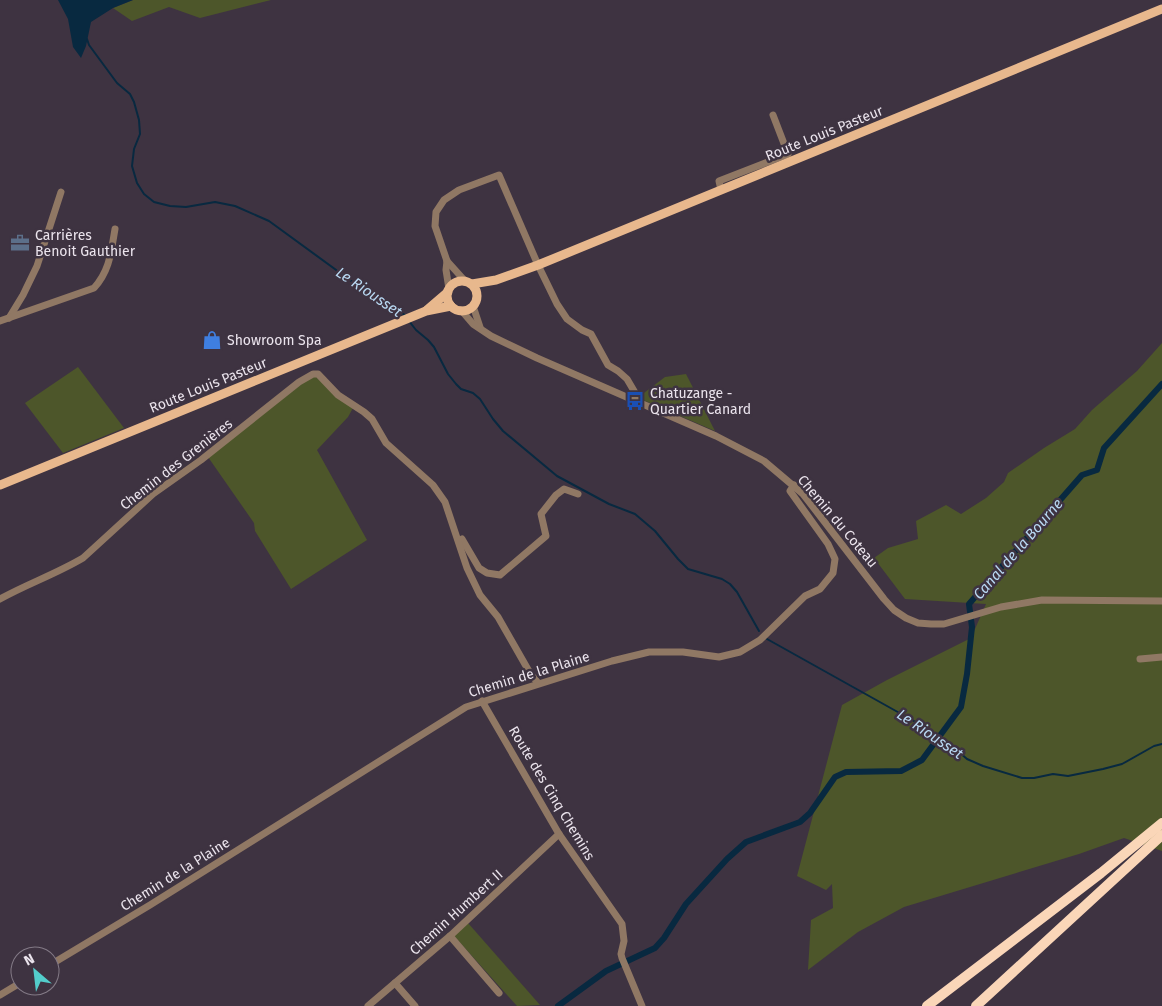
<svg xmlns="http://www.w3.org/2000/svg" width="1162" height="1006" font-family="'Fira Sans',sans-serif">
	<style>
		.green { fill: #4d562a }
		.water { fill: #082940 }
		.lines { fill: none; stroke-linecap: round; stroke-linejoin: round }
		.stream { stroke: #082940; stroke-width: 2 }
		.canal { stroke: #082940; stroke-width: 6 }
		.minor { stroke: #907864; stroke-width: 7 }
		.major { stroke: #e8b88d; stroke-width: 9 }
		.highway { stroke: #fad6b8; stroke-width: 10 }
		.labels { text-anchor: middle; stroke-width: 5; stroke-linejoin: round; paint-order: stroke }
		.street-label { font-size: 14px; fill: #ebe4ed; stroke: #3e3341 }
		.poi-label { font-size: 14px; fill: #ebe4ed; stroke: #3e3341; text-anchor: start }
		.water-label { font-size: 15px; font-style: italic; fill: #b8d8f2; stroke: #3e3341 }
	</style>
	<rect width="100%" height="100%" fill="#3e3341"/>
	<g class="green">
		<path d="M133,0H271L200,18L169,7L132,21L113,8Z"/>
		<path d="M1162,343V851L1124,838L1079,854L904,907L858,932L808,970L811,920L833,908L832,884L826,890L797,876L842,705L887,680L971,638L986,604L905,599L874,558L888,548L918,539L916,521L946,505L961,514L986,498L1004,482L1008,473L1044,448L1075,429L1092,410L1137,371Z"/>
		<path d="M78,367L124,428L63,453L25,403Z"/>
		<path d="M686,374L715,431L643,400L640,396L665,377Z"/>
		<path d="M315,376L353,408L348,417L317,450L367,540L291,589L255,531L254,523L208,457L308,379Z"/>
		<path d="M468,923L540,1005L517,1006L454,936Z"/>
	</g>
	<path class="water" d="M58,0H133L113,8L91,22L86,46L81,58L73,47L68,19Z"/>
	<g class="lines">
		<g class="stream">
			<path d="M87,39L89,45L117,83L130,94L134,102L139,120L140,134L134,149L132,166L137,183L144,194L154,202L170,206L186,207L215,202L235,206L269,221L365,291L405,315"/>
			<path d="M409,321L416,330L428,340L434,347L448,374L456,384L461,389L473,393L480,399L493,419L503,431L557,476L609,504L635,514L655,531L678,559L688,569L722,579L730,584L737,592L759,631"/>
			<path d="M767,639L921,725L943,741L951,745L967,759L983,766L1022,778H1034L1053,774L1068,776L1103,769L1122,764L1154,746L1162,744"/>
		</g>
		<path class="canal" d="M558,1006L606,971L655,948L664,938L686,904L727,859L746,842L800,822L810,813L835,777L846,772L901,771L922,760L961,707L967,674L972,627L969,604L1082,475L1097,470L1104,448L1162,384"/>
		<g class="minor">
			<path d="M721,190L719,181L788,154L773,115"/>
			<path d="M447,261L465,281"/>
			<path d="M449,289L446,270L447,261L435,226L436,212L444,200L459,190L499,175L538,265L557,304L567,319L582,330L591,334L608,365L618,371L627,379L637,396L635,401"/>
			<path d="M473,306L480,327"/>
			<path d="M461,310L473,324L491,336L537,358L716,436L764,461L803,494L884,599L894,610L906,618L918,623L931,624H944L1001,607L1042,600L1162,601"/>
			<path d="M9,318L23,295L37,266L61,192"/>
			<path d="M0,321L94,288C110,270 111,252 115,229"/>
			<path d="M462,539L479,568L487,573L500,575L546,536L541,514L556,495L564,489L578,494"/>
			<path d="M0,599C27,584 56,574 83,558L153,494L201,460L299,382L313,374H318L338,395L364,412L372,419L386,443L433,485L445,502L467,568L480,595L498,617L530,673L538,683"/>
			<path d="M1140,659L1162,657"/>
			<path d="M482,701L559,834L622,924L624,941L621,954L622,958L642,1006"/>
			<path d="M450,936L499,993"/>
			<path d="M50,965L150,905L466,707L612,661L649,652H683L719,657L740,652L760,640L805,596L820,589L833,573L835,559L828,544L790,491L794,485"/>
			<path d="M395,983L415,1006"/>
			<path d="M0,995L20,983"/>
			<path d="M368,1006L450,936L559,834"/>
		</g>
		<g class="major">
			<circle cx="462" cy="296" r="15"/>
			<path d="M472,284L496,280L538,265L1162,9"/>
			<path d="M427,310L448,292"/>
			<path d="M0,485L426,311L451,306"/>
		</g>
		<g class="highway">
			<path d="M927,1006L1101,873L1162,823"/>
			<path d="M976,1006L1162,835"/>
		</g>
	</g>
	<defs>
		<g id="office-bare" transform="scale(1.5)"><path d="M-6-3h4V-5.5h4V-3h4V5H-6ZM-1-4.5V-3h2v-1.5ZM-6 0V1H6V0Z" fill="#5c6f8a" stroke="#3e3341" stroke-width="2.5" paint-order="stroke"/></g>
		<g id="shop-bare" transform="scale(1.5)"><path d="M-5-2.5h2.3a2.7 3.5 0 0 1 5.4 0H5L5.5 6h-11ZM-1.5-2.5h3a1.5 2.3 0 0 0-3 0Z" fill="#3f7fe0" stroke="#3e3341" stroke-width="2.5" paint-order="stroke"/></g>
		<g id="bus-bare" transform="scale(1.5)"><path d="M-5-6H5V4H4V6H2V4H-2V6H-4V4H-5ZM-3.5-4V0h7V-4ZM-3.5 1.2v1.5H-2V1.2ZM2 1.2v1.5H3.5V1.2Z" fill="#1a4fb4" stroke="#3e3341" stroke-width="2.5" paint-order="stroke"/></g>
	</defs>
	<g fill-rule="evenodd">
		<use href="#office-bare" x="20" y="243"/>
		<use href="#shop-bare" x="212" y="340"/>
		<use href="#bus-bare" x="635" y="401"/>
	</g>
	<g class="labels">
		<g class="street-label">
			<text transform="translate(824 133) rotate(-22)" y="5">Route Louis Pasteur</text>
			<text transform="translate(208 385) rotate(-22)" y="5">Route Louis Pasteur</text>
			<text transform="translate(176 464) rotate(-38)" y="5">Chemin des Grenières</text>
			<text transform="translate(838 521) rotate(50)" y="5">Chemin du Coteau</text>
			<text transform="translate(529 674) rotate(-17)" y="5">Chemin de la Plaine</text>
			<text transform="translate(552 793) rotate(59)" y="5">Route des Cinq Chemins</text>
			<text transform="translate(175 874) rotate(-32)" y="5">Chemin de la Plaine</text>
			<text transform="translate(456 912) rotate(-42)" y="5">Chemin Humbert II</text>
		</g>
		<g class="poi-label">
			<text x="35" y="240">Carrières<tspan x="35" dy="16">Benoit Gauthier</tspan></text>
			<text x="227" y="345">Showroom Spa</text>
			<text x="650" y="398">Chatuzange -<tspan x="650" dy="16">Quartier Canard</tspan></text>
		</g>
		<g class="water-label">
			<text transform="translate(369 292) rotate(34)" y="5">Le Riousset</text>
			<text transform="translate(1018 549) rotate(-49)" y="5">Canal de la Bourne</text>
			<text transform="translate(930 734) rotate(34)" y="5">Le Riousset</text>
		</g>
	</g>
	<g transform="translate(35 971) rotate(332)"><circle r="24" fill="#3e3341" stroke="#837a86"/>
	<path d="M0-4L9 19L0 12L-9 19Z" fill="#53cdcb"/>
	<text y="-8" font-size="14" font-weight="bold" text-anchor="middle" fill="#ebe4ed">N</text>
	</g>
</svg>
